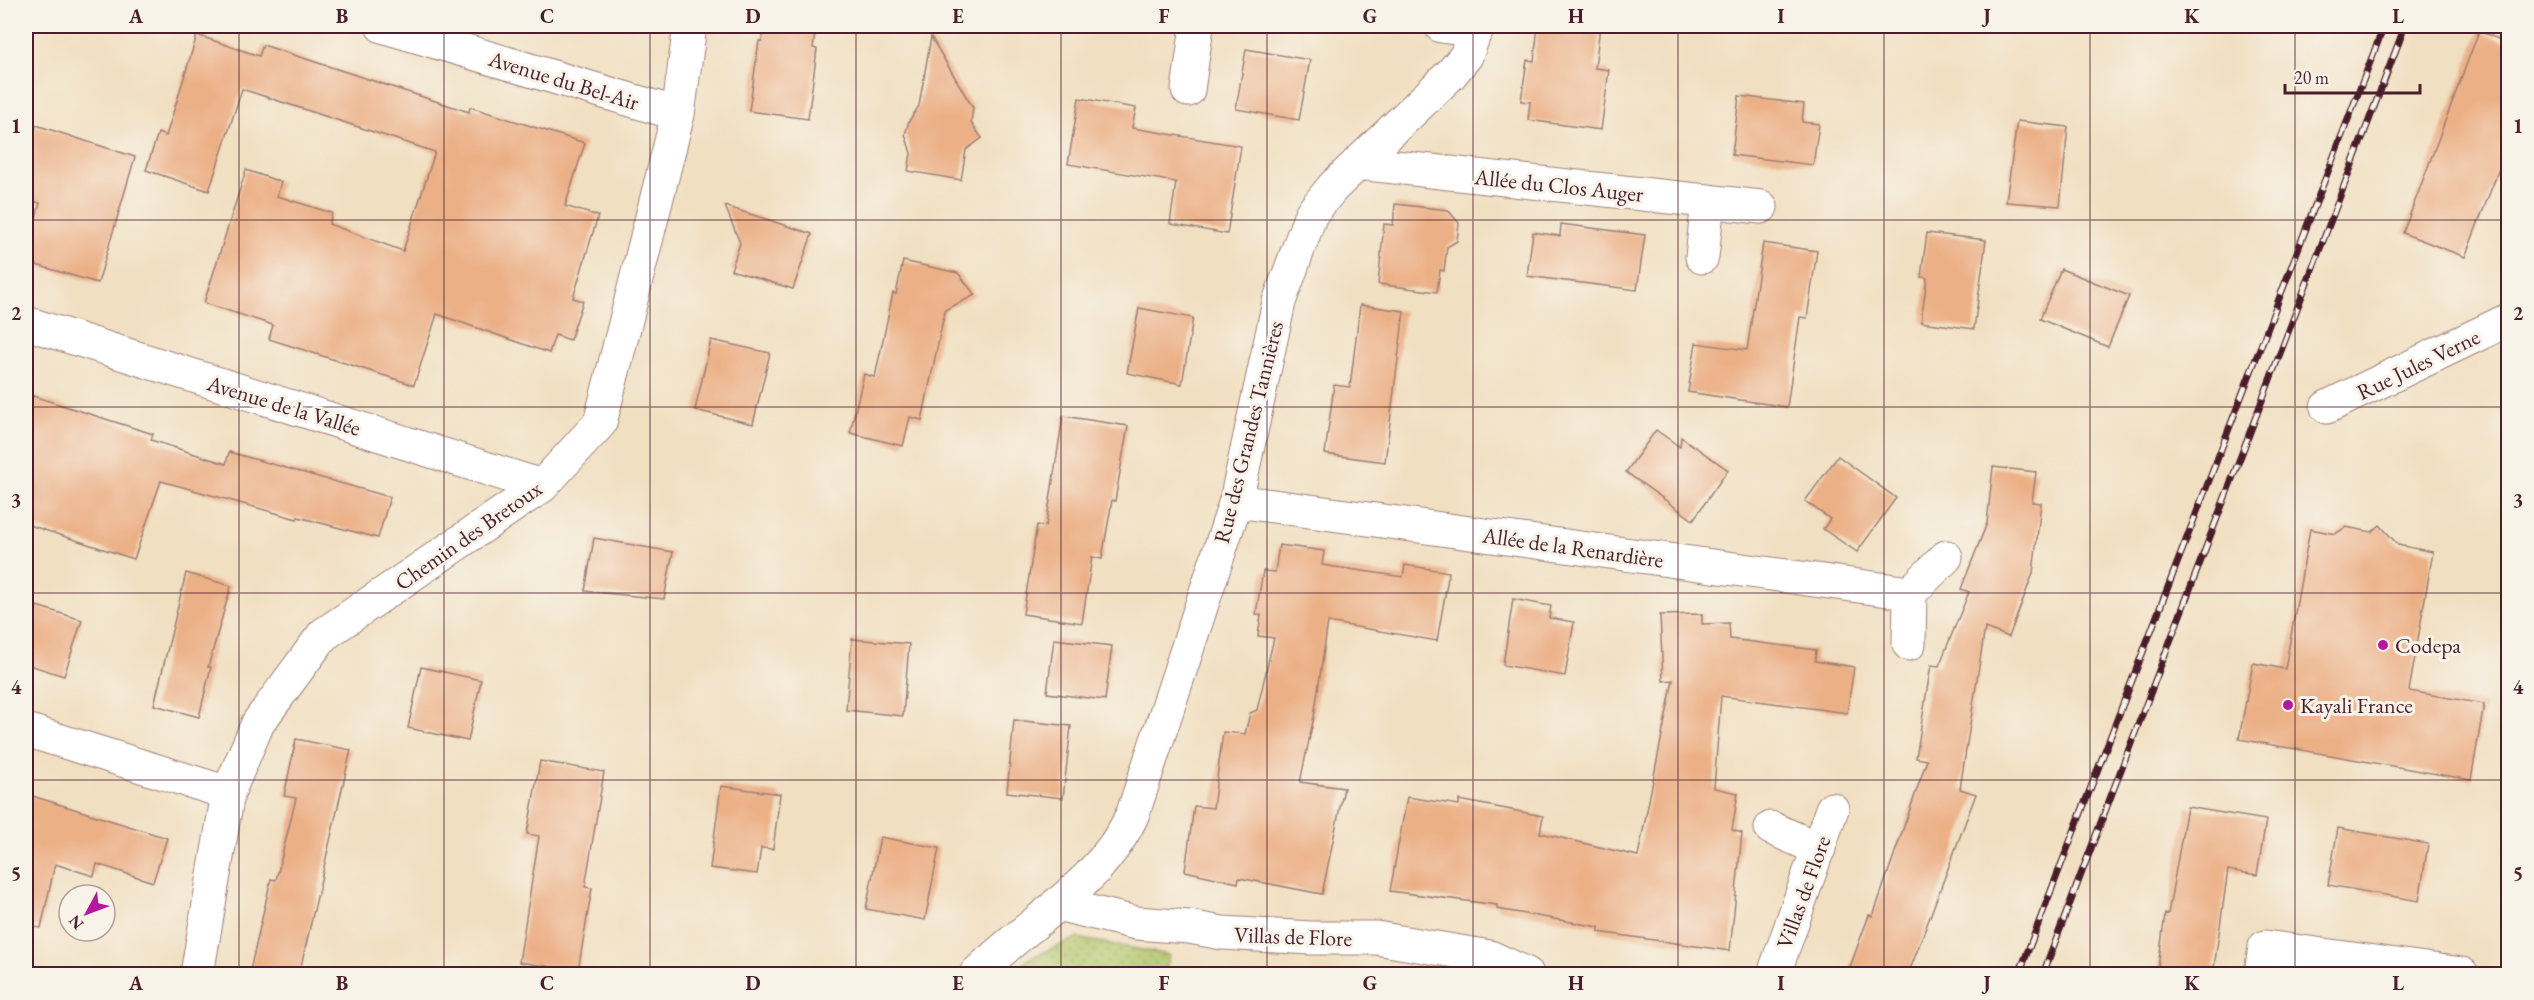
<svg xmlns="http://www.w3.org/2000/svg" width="2534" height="1000" font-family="'EB Garamond',serif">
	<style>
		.park { fill: url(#park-dots); stroke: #7e724a; stroke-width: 1.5 }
		.building { fill: #ecb087 }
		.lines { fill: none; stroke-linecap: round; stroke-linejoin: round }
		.minor-casing { stroke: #9e7f76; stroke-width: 35 }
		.minor { stroke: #fff; stroke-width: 33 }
		.rail-casing { stroke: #4a1f2b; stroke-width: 7 }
		.rail { stroke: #f7f3e8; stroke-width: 4.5; stroke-dasharray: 14; stroke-linecap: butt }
		.grid { fill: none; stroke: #4a1f2b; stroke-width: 1.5; stroke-opacity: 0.55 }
		.poi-dot { fill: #b5179e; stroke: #f7f3e8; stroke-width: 2 }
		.labels { text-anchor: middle; stroke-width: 6; stroke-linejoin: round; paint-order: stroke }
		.street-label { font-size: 22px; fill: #4a1f2b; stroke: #f7f3e8 }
		.poi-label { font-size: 22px; fill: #4a1f2b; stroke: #f7f3e8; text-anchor: start }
		.neatline { fill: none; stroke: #4a1f2b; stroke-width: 2 }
		.grid-label { font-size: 20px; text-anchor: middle; font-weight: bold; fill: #4a1f2b }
	</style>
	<defs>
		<pattern id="park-dots" width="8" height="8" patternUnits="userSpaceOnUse" patternTransform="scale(1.5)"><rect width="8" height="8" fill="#b2c66a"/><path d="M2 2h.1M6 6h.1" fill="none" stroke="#93a057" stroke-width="1.8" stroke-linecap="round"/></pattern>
	</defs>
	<rect width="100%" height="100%" fill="#f7f3e8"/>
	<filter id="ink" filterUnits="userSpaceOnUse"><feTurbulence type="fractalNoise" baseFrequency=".0167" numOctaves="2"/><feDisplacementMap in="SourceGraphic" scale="12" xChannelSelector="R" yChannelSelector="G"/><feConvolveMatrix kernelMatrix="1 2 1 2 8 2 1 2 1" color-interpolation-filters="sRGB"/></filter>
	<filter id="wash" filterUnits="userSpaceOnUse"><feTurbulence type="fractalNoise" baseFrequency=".008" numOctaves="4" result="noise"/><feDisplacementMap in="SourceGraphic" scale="24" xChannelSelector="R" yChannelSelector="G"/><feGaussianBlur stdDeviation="1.35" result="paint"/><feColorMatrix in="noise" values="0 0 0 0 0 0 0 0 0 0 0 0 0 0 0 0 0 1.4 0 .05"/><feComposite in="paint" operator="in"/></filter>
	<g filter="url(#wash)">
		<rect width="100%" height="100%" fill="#f1dfc1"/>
		<path class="park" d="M1077,938L1169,955L1165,974H1011L1030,958Z"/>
		<g id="blocks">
			<g class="building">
				<path d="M765,26H816L813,48L817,49L808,119L749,111L759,41H762Z"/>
				<path d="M1538,26H1600L1595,68L1609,70L1601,130L1528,120L1530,102L1521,101L1527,60L1534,61Z"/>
				<path d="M2479,31L2508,43V172L2499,169L2465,257L2403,233Z"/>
				<path d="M197,35L259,56L263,45L469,112L470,107L585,143L565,206L598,216L573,298L583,301L570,340L555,335L549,353L437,314L414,385L269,339L273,325L204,303L246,170L281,182L277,196L332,213L329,224L403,251L435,152L242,89L209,191L146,170L158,133L166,136Z"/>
				<path d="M931,37L973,108L971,123L982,138L966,150L961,180L908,171L911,153L905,134L909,121L919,106Z"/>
				<path d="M1246,49L1310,60L1299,120L1236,109Z"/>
				<path d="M1739,96L1804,104L1802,122L1819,124L1813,165L1732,155Z"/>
				<path d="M1079,98L1136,108L1132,128L1241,146L1227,234L1170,224L1176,182L1068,164Z"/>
				<path d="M2017,121L2068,127L2060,206L2006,202Z"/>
				<path d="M36,125L135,157L98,283L26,262V254L40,203L26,199V162Z"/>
				<path d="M1395,204L1448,210L1459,223L1457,241L1447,247L1444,271L1440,270L1437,292L1378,284L1384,224L1393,225Z"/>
				<path d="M725,206L812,234L793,289L731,270L740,243Z"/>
				<path d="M1561,224L1645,235L1637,290L1527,276L1533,232L1560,236Z"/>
				<path d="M1927,233L1986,240L1974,329L1921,322L1927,278L1921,277Z"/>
				<path d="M1763,243L1817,251L1807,318L1800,317L1787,407L1688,392L1696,343L1747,350Z"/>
				<path d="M903,261L958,273L975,295L945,310L922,420L910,417L903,446L850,433L864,374L875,377L893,293L896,294Z"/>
				<path d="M2061,269L2129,296L2108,347L2040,319Z"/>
				<path d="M1360,305L1404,311L1385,462L1325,454L1334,385L1350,387Z"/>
				<path d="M1139,308L1193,318L1182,384L1127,373Z"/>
				<path d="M711,340L770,353L753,424L695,410Z"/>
				<path d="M33,396L153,434L151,440L226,464L229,452L390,497L378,538L298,517L297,519L161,481L134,559L26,524V397L32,398Z"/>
				<path d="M1063,416L1128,426L1115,501L1112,500L1102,559L1092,557L1082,623L1023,614L1037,525L1046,526Z"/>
				<path d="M1656,430L1680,447L1681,437L1728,470L1693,520L1626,472Z"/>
				<path d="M1838,456L1896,498L1857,552L1823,529L1830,519L1805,501Z"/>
				<path d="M1993,467L2036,472L2032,502L2041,503L2033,573L2009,637L1985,628L1960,789L1976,794L1908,975H1847L1869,915L1873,916L1927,760L1916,758L1931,665L1939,666L1969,592L1961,589L1987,523Z"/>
				<path d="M2380,525L2398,545L2433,552L2409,691L2484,704L2471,780L2239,739L2253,663L2285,669L2310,529L2335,534L2346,527L2372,532Z"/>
				<path d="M594,538L673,552L664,599L585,591Z"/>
				<path d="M1279,545L1324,551L1322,565L1403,577L1405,565L1449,572L1437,641L1328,622L1314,717L1300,782L1344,788L1322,894L1239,878L1238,883L1185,871L1194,806L1213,808L1223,732L1245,734L1250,713L1257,710L1274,638L1258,636L1261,615L1256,614L1263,571L1275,572Z"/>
				<path d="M186,573L231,586L208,667H211L199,717L154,705Z"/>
				<path d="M1513,599L1551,606L1549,618L1574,622L1565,676L1503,665Z"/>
				<path d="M37,606L82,620L64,676L26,664V642Z"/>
				<path d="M1702,614V624L1729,623L1730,639L1816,650L1815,661L1854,667L1847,713L1721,696L1714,788L1738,793L1732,830L1742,833L1730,951L1599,932V927L1497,909V905L1390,891L1407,797L1459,805V800L1543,816L1540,833L1638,856L1673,680L1663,681L1660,615Z"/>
				<path d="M852,639L909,644L903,716L846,710Z"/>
				<path d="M1054,639L1112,646L1105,700L1047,693Z"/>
				<path d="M421,667L481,680L468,741L408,728Z"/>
				<path d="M1014,720L1071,726L1063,798L1007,792Z"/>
				<path d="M296,739L351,750L299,975H249L271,879L276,880L296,798L284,796Z"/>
				<path d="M540,761L604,772L585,887L592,888L578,971L519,962L539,836L527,834Z"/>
				<path d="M721,786L780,794L773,849L761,848L757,874L710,868Z"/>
				<path d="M26,794L167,838L153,882L97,864L94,876L55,864L41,928L26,926Z"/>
				<path d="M2187,807L2266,820L2257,875L2228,870L2213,975H2157L2165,914H2168Z"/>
				<path d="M2338,828L2428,844L2419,901L2328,885Z"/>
				<path d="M880,837L939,848L925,920L866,909Z"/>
			</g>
		</g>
	</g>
	<g filter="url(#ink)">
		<use href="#blocks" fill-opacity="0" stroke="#9e7f76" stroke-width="1.5"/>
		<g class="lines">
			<g class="minor-casing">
				<g id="minor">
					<path d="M382,26L678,114"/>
					<path d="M1441,26L1476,31"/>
					<path d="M1188,90L1197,26"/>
					<path d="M1358,163L1761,207"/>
					<path d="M1702,257L1708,201"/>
					<path d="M26,323L542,486"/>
					<path d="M2327,407L2508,320"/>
					<path d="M1236,501L1910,593"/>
					<path d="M1909,644L1910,593L1946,557"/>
					<path d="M26,730L228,793"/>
					<path d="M1771,828L1819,849"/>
					<path d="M1057,904L1136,923L1189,927L1222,933L1312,938H1376L1490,957L1527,974"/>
					<path d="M197,974L228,793L258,723L323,635L542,486L600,423L678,114L690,26"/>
					<path d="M976,974C1028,922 1103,883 1133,813L1236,501L1279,302L1311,214L1333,187L1451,74L1466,56L1477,26"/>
					<path d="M1774,974L1832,809"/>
					<path d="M2261,974L2265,947L2462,974"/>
				</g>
			</g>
			<use href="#minor" class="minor"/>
			<g class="rail-casing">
				<g id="rail">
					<path d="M2019,974L2384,26"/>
					<path d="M2043,974L2405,26"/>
				</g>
			</g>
			<use href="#rail" class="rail"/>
		</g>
	</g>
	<path class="grid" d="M239,26V974M444,26V974M650,26V974M856,26V974M1061,26V974M1267,26V974M1473,26V974M1678,26V974M1884,26V974M2090,26V974M2295,26V974M26,220H2508M26,407H2508M26,593H2508M26,780H2508"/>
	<g class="poi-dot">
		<circle cx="2383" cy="645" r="6"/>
		<circle cx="2288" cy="705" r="6"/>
	</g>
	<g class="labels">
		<g class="street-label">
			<text transform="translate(564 80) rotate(17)" y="8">Avenue du Bel-Air</text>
			<text transform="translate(1559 185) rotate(6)" y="8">Allée du Clos Auger</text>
			<text transform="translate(2418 364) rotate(-26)" y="8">Rue Jules Verne</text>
			<text transform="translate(284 405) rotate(17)" y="8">Avenue de la Vallée</text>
			<text transform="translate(1248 432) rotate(-76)" y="8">Rue des Grandes Tannières</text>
			<text transform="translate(468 535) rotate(-35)" y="8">Chemin des Bretoux</text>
			<text transform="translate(1573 547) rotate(8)" y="8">Allée de la Renardière</text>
			<text transform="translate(1803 892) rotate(-70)" y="8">Villas de Flore</text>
			<text transform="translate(1293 936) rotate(2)" y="8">Villas de Flore</text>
		</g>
		<g class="poi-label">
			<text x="2395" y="653">Codepa</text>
			<text x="2300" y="713">Kayali France</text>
		</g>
	</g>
	<rect width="2534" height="1000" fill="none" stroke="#f7f3e8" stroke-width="66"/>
	<g transform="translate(87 913) rotate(229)"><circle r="28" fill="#f7f3e8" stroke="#b29e9c" stroke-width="1.5"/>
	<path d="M0-4.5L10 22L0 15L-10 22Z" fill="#b5179e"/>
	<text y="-9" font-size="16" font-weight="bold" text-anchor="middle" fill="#4a1f2b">N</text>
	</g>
	<path d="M2285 84v9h135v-9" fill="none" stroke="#4a1f2b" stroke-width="3"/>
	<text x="2294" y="84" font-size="18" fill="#4a1f2b" stroke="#f7f3e8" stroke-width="4.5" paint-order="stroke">20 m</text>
	<rect x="33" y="33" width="2468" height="934" class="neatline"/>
	<g class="grid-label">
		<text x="136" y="23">A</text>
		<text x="342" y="23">B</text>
		<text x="547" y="23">C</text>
		<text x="753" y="23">D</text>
		<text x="958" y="23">E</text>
		<text x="1164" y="23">F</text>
		<text x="1370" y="23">G</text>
		<text x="1576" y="23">H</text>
		<text x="1781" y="23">I</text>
		<text x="1987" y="23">J</text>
		<text x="2192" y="23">K</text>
		<text x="2398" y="23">L</text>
		<text x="16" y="133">1</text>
		<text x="2518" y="133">1</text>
		<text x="16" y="320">2</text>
		<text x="2518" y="320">2</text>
		<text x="16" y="507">3</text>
		<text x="2518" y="507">3</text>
		<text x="16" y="694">4</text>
		<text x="2518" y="694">4</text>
		<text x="16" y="880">5</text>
		<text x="2518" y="880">5</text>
		<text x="136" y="990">A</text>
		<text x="342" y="990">B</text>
		<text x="547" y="990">C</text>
		<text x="753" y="990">D</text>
		<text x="958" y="990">E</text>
		<text x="1164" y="990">F</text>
		<text x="1370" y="990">G</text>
		<text x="1576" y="990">H</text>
		<text x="1781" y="990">I</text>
		<text x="1987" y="990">J</text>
		<text x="2192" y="990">K</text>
		<text x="2398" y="990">L</text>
	</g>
</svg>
